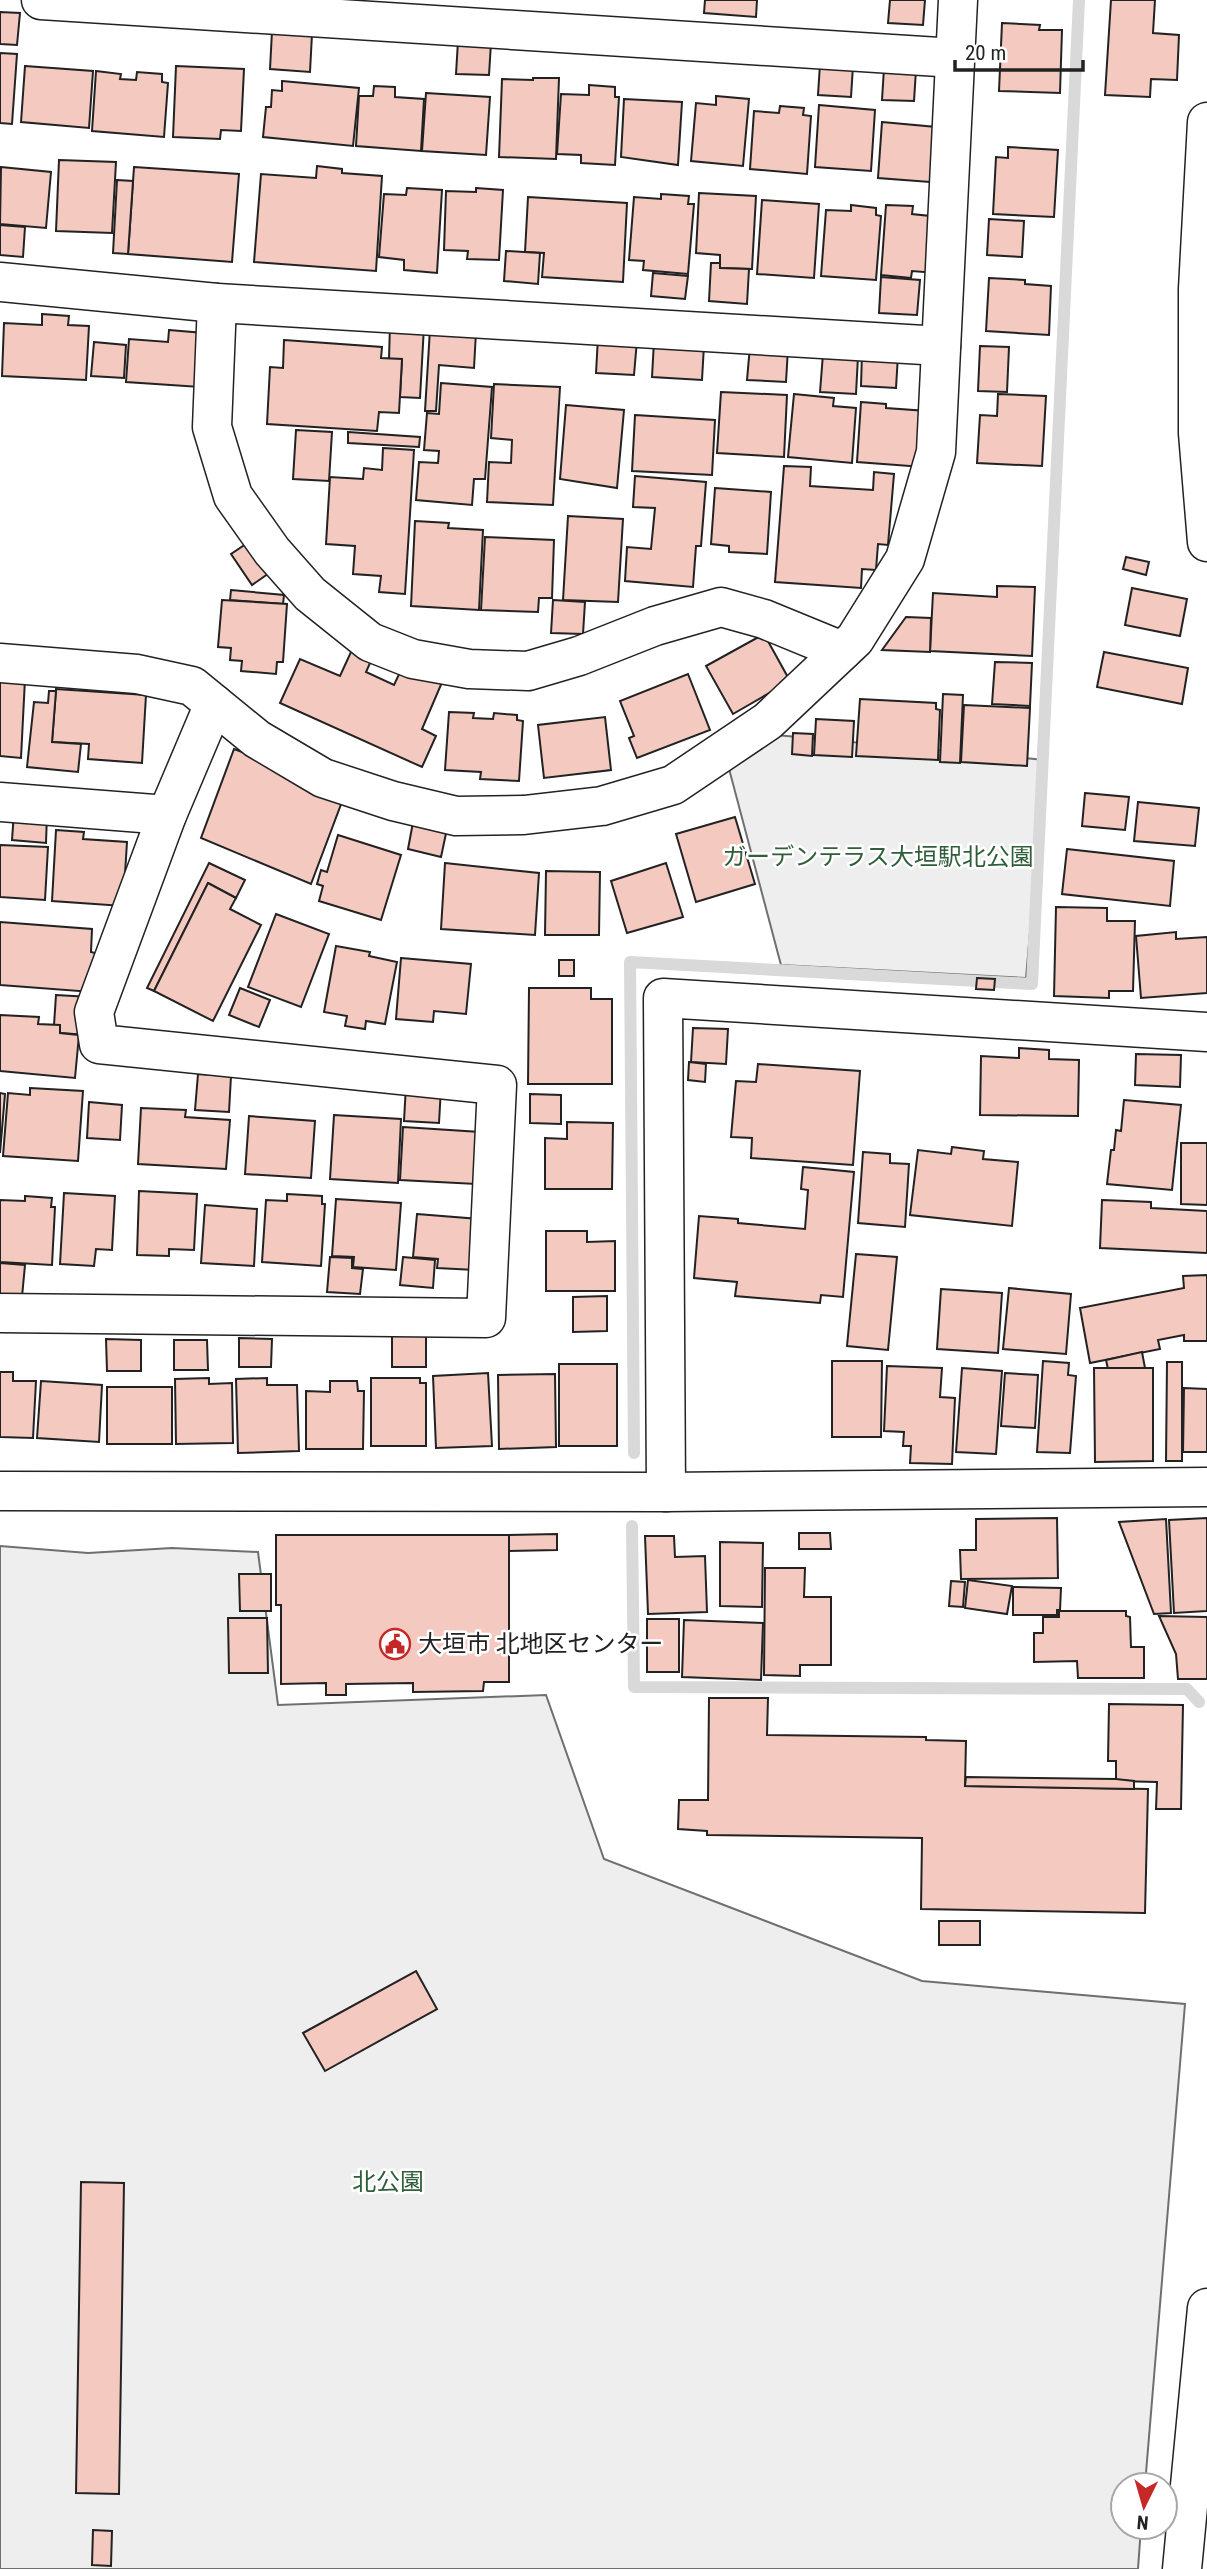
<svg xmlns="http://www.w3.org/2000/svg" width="1207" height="2569" font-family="'Roboto Condensed','Noto Sans JP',sans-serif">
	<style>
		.green { fill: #eee; stroke: #6f6f6f; stroke-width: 2 }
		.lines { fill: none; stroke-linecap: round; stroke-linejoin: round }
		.stream { stroke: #d9d9d9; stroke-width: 12 }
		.building { fill: #f3c9c0; stroke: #222; stroke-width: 2; fill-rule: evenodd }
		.minor-casing { stroke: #222; stroke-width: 41 }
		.tertiary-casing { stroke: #222; stroke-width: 41 }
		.minor { stroke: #fff; stroke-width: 38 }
		.tertiary { stroke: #fff; stroke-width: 38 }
		.labels { text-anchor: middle; stroke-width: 5; stroke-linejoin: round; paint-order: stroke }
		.park-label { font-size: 24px; fill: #2f5e38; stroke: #fff }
		.poi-label { font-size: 24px; fill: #222; stroke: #fff; text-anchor: start }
	</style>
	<rect width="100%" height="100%" fill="#fff"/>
	<g class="green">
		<path d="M776,735L1045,760L1026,978L781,965L728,765Z"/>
		<path d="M0,1546L88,1553L172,1548L258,1552L278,1705L546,1695L604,1859L922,1981L1185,2004L1145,2485H1123V2527H1141L1138,2569H0Z"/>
	</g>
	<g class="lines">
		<g class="stream">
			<path d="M634,1453L630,962L1032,984L1079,0"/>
			<path d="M632,1526L634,1687L1187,1689L1199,1702"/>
		</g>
	</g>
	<g class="building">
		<path d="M705,0H757L756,17L704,13Z"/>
		<path d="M890,0H925L923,25L888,23Z"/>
		<path d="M1111,0H1155L1153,33L1179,35L1177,80L1151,79L1150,97L1105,95Z"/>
		<path d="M0,12L20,13L17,45L0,44Z"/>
		<path d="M1002,23L1040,25L1039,30H1062L1060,93L999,91Z"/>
		<path d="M272,31L312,34L310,72L270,69Z"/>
		<path d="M458,41L491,43L489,75L456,74Z"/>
		<path d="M0,53L17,54L12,124L0,123Z"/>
		<path d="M820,64L853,66L851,97L818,95Z"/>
		<path d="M25,66L93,71L89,128L21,122Z"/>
		<path d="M176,66L244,69L241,131L221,130L220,139L173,137Z"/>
		<path d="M884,68L916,70L914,101L882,100Z"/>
		<path d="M96,71L121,74L120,79L136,80L137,72L162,74V82L168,83L164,137L92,131Z"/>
		<path d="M533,78H559L556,159L499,157L502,79L533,80Z"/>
		<path d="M282,81L359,88L353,146L263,137L266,107H271L272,90L282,91Z"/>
		<path d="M589,85L615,87V97H619L615,165L581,163V155L557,154L561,94L589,95Z"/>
		<path d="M374,86L395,87V97L424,99L421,151L356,146L359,96H373Z"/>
		<path d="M426,93L490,97L486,155L422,151Z"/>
		<path d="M716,96L749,99L743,166L691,161L696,103L716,105Z"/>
		<path d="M624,99L682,102L678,165L621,157Z"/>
		<path d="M819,105L875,110L871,171L815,167Z"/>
		<path d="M780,106L804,108L803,115L811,116L807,174L750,169L754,111L779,113Z"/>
		<path d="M882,122L947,128L943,183L878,178Z"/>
		<path d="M1008,147L1058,150L1054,217L993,214L996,157L1008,158Z"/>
		<path d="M59,160L116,162L112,233L56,231Z"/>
		<path d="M317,166L342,169V173L382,176L376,271L254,262L261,174L316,178Z"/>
		<path d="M1,167L51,172L46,228L0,224Z"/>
		<path d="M134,167L239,174L232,262L128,254Z"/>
		<path d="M117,180L133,181L128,254L113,253Z"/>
		<path d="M407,188L442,190L437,273L404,270V260L379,257L384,194L406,195Z"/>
		<path d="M476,188L503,190L499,260L467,259L468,251L444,250L446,191L476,192Z"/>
		<path d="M699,193L756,196L752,269L720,268V255L696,253Z"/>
		<path d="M661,194L689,196L688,204H694L688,274L643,270L644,261L629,260L634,197L661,199Z"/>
		<path d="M528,197L627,203L623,282L542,277L544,253L525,252Z"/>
		<path d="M762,200L819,204L814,278L757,274Z"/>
		<path d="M851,205L876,208V215L881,216L876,280L821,276L826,210L851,211Z"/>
		<path d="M886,205L913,206L912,214L940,217L936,273L912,271L911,278L881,275Z"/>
		<path d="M989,219L1024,221L1022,257L987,255Z"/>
		<path d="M0,225L25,227L23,257L0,255Z"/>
		<path d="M506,251L540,253L538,284L504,281Z"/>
		<path d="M711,263H720V268L749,269L747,304L709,301Z"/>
		<path d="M653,273L688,276L685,299L651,296Z"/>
		<path d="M881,277L920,280L917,315L879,313Z"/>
		<path d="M989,278L1025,280V284L1051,286L1049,335L986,331Z"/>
		<path d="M42,314L69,316L68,325L89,326L86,380L2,376L4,323L42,325Z"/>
		<path d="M390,324L424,326L420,398L400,397L402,359H389Z"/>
		<path d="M430,329L476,332L474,368L439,365L436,411H425Z"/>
		<path d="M169,330L204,333L200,387L126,382L129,339L168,342Z"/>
		<path d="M598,337L637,340L634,375L596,373Z"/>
		<path d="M284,340L382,347L381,358L402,359L399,413L379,412L377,431L267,424L270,367L283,368Z"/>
		<path d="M654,341L704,345L702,380L652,377Z"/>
		<path d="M94,342L126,345L124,378L91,376Z"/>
		<path d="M750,346L788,348L786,382L747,380Z"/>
		<path d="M980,346L1009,347L1007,392L978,391Z"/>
		<path d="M862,353L898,355L896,388L861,386Z"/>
		<path d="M823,354L858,356L856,394L820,392Z"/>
		<path d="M441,383L492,387L485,479H474L472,505L416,500L419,462L438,463L439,451L424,450L427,413L439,414Z"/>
		<path d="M494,384L560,387L553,505L487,502L489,462L511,463L512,440L491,438Z"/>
		<path d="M721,392L787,395L784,457L717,453Z"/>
		<path d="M794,394L834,398L833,406L856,408L852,463L788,457Z"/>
		<path d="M998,394L1046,396L1042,466L977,463L980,415L997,416Z"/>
		<path d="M861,402L886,404V408L927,411L923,467L857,462Z"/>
		<path d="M566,405L624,410L617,488L560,479Z"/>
		<path d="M635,415L715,420L712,475L632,471Z"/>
		<path d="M296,430L332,432L329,481L293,479Z"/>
		<path d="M348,432L420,437L419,447L348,443Z"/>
		<path d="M383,448L414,450L405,594L379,592L381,576L353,574L355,546L326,544L330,477L363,479L364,468L382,470Z"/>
		<path d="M784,466L811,467L810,486L873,490L874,472L894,474L888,545L878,544L876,570L862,569L861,588L775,582Z"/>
		<path d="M635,476L706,482L701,546H696L693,587L625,581L627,547L651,549L655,508L633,507Z"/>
		<path d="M715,488L771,492L767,554L729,552V546L711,544Z"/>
		<path d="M568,516L623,519L618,602L563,600Z"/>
		<path d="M415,521L449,523L448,528L483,530L479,610L411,606Z"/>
		<path d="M485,537L554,540L552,598H539L538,612L481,610Z"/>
		<path d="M255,538L275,569L252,585L231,554Z"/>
		<path d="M1126,557L1149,562L1146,575L1123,569Z"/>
		<path d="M997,586L1035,587L1032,656L930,651L933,593L997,597Z"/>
		<path d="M1132,588L1187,599L1180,636L1125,625Z"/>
		<path d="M231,590L284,595L283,604L230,600Z"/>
		<path d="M222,600L287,604L283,662H277L276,674L241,671L242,661L230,660L231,648L218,647Z"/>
		<path d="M553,600L585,602L583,634L551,633Z"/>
		<path d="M906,617L931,618L930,652L882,650Z"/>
		<path d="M764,634L790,681L733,714L706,666Z"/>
		<path d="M356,641L443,680L422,729L436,736L422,767L280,703L300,659L340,676ZM374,654L402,668L394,685L366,672Z"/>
		<path d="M1104,652L1188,668L1182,704L1097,687Z"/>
		<path d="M995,662L1032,663L1030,706L992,704Z"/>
		<path d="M688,674L710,730L637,758L629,738L634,736L620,701Z"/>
		<path d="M0,677L25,679L21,758L0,756Z"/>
		<path d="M56,689L146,695L142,763L88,759L89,744L52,742Z"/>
		<path d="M49,691H56L52,742L81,744L78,772L27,767L34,702L48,703Z"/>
		<path d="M943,694L963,695L960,763L940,762Z"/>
		<path d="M860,699L936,703V709L940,710L938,760L856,756Z"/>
		<path d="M964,705L1030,708L1027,766L961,762Z"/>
		<path d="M449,712L474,713L473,718L493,719L494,713L517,715V720L523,721L519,781L480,779L481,772L445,770Z"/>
		<path d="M605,717L611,770L544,778L538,725Z"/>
		<path d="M816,719L854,721L852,757L814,755Z"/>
		<path d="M793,733L813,734L812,756L792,754Z"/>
		<path d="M234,749L346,791L311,884L201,838Z"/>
		<path d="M1085,793L1129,797L1125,830L1082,826Z"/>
		<path d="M1138,802L1199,808L1195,846L1134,841Z"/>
		<path d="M14,812L47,814L46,843L12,840Z"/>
		<path d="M414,817L448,824L441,857L408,849Z"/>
		<path d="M735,817L755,884L696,902L676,834Z"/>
		<path d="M56,830L84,832L83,839L127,842L123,906L52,901Z"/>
		<path d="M338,835L401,855L381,920L319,901L323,886L317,884L321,870L327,872Z"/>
		<path d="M0,845L48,847L45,900L0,897Z"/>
		<path d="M1067,849L1174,861L1170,906L1062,894Z"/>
		<path d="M209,863L245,880L236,898L208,883L154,991L147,988Z"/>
		<path d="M445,863L539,873L535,935L441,929Z"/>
		<path d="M666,863L683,917L627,933L611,881Z"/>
		<path d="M546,871L600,872L599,935H545Z"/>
		<path d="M208,883L236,898L230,909L261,925L213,1021L154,991Z"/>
		<path d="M1056,907L1107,908V921H1135L1133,991H1109V998L1054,996Z"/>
		<path d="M276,914L329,934L301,1007L248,987Z"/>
		<path d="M0,922L92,929L91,952L95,953L92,992L0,985Z"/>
		<path d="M1176,932V939L1207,937V993L1141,998L1136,936Z"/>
		<path d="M336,946L370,952L369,956L397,962L385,1024L366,1021L365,1029L345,1026L347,1016L324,1012Z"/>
		<path d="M401,958L471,964L466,1014L434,1011L433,1022L396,1019Z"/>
		<rect x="559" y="960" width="15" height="16"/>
		<path d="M977,978L995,979L994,990L976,989Z"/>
		<path d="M240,988L270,1000L259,1027L229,1015Z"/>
		<path d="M529,988H591V999H612V1084H528Z"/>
		<path d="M56,995L90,997L88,1035L60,1033V1025H54Z"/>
		<path d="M0,1015L39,1017L38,1024L60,1025V1033L79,1035L75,1078L0,1071Z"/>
		<path d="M693,1028L728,1029L726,1064L691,1062Z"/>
		<path d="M1019,1048L1049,1050V1059L1079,1060L1078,1116L980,1115L981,1056L1019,1058Z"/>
		<path d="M1136,1054L1181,1055L1180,1087L1135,1085Z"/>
		<path d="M689,1062L706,1064L705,1082L688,1080Z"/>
		<path d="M758,1064L860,1071L853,1165L751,1158L752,1138L731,1137L736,1081L756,1082Z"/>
		<path d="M198,1074L231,1076L229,1112L195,1110Z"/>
		<path d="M406,1085L441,1088L439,1123L404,1121Z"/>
		<path d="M30,1088L83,1091L78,1161L3,1156L8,1093L30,1095Z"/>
		<path d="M0,1093L5,1094L0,1153Z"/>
		<path d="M530,1094L561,1095V1124L530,1123Z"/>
		<path d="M1124,1100L1181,1105L1172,1190L1107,1184L1111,1150H1114L1116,1130L1121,1131Z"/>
		<path d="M89,1102L122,1105L120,1140L87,1138Z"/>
		<path d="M141,1108L186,1110L185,1117L230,1120L226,1169L138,1164Z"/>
		<path d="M334,1115L401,1119L398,1183L330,1179Z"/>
		<path d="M249,1116L315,1121L311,1178L245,1174Z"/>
		<path d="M567,1122L613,1123L612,1189H545V1138L567,1139Z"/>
		<path d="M403,1127L480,1132L476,1184L400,1180Z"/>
		<path d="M1181,1143H1207V1205L1181,1204Z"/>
		<path d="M952,1147L984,1151L983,1159L1018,1162L1012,1226L910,1215L918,1150L951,1154Z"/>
		<path d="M863,1152L890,1154V1163L909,1164L905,1227L858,1223Z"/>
		<path d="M803,1167L854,1172L843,1297L821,1295L820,1303L735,1296L737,1282L694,1278L699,1216L738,1219V1223L805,1229L808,1190L801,1189Z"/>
		<path d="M139,1191L197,1194L194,1250L169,1249V1256L137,1255Z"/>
		<path d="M64,1193L115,1196L112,1250L96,1249L94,1266L60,1264Z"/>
		<path d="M287,1194L322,1196V1204H325L321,1266L262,1262L266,1200L287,1201Z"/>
		<path d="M25,1196L52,1198L51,1207H55L52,1265L0,1262V1200L25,1201Z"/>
		<path d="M336,1199L401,1203L396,1270L353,1267L354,1257L332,1256Z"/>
		<path d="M1102,1200L1151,1202V1208L1207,1211V1253L1100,1248Z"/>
		<path d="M205,1205L257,1209L254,1266L201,1263Z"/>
		<path d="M417,1214L479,1219L475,1270L437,1268L438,1259L413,1257Z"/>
		<path d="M546,1231H587V1242L615,1241V1291H546Z"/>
		<path d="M856,1254L897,1257L888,1350L847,1346Z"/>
		<path d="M330,1257L352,1258V1268L363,1269L360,1294L327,1292Z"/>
		<path d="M403,1257L435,1260L433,1288L400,1285Z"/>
		<path d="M0,1263L25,1265L22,1297L0,1296Z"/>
		<path d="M1207,1275V1341H1184V1335L1158,1340L1160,1349L1090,1363L1080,1308L1184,1288L1183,1276Z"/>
		<path d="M1009,1288L1071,1294L1066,1354L1003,1349Z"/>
		<path d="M941,1289L1002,1293L998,1353L937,1349Z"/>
		<path d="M607,1296V1331L573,1332V1297Z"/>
		<path d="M426,1335V1367H392V1336Z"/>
		<path d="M239,1338L272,1339L271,1367H239Z"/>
		<path d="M106,1339L141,1340V1371H107Z"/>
		<path d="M174,1340H207L208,1370H174Z"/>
		<path d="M1142,1352L1145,1368L1108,1369L1106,1360Z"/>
		<path d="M832,1361H882L881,1437H832Z"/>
		<path d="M1043,1361L1069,1363L1068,1375L1076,1376L1070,1453L1037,1452Z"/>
		<path d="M1167,1362H1182V1461H1166Z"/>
		<rect x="559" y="1364" width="58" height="82"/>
		<path d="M887,1366L942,1368L940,1397L955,1398L952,1464L910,1463L911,1446H903L904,1432L884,1431Z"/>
		<path d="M962,1368L1002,1371L996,1454L956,1452Z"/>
		<path d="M1094,1368H1153V1461L1095,1462Z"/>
		<path d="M0,1372H13V1381H36L33,1438L0,1437Z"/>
		<path d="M488,1373L492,1446L436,1448L433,1376Z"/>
		<path d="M1005,1373L1038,1375L1035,1428L1001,1426Z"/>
		<path d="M555,1374L556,1447L499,1449L498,1375Z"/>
		<path d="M209,1378V1384L232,1383L233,1443L176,1444L175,1379Z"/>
		<path d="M267,1378V1385H297L299,1451L238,1453L236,1379Z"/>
		<path d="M371,1378H420V1383H426V1446H371Z"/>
		<path d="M41,1381L102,1385L99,1442L37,1438Z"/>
		<path d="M330,1381H357L358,1391H364L363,1449H306V1391L330,1392Z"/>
		<rect x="107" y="1387" width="65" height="57"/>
		<path d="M1184,1388L1207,1389V1452H1183Z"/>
		<path d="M1057,1518L1058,1578L961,1579L960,1550H976V1519Z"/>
		<path d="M1207,1518V1611L1174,1613L1169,1520Z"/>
		<path d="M1166,1519L1171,1613L1154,1614L1119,1522Z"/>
		<path d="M799,1533H830L831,1549H799Z"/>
		<path d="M557,1534V1550L509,1551V1535Z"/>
		<path d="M276,1535H509V1682H484L483,1691L413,1692V1683L346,1684V1695H326V1683L281,1684V1605H276Z"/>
		<path d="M645,1536H674L675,1557L705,1556L707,1612L648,1614Z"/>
		<path d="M720,1542L763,1543L762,1607L720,1606Z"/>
		<path d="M765,1568H805L804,1597H831V1665H800V1676L764,1675Z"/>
		<path d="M239,1574H271V1611H240Z"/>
		<path d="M968,1580L1012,1586L1007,1614L965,1608Z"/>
		<path d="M951,1581L965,1582L963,1607L949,1606Z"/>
		<path d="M1013,1587L1061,1588L1060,1610H1057V1615H1013Z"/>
		<path d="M1059,1611H1126V1616L1130,1617L1131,1647H1144V1678H1078L1077,1661L1034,1662V1633H1043V1617H1059Z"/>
		<path d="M1159,1616L1207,1617V1679H1178L1176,1654Z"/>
		<path d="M228,1618H267L268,1673H229Z"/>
		<rect x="647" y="1619" width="32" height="53"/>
		<path d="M684,1620L763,1623L761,1680L682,1677Z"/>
		<path d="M709,1698H768L767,1735L926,1737V1740L966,1741L965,1786L1148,1789L1145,1913L921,1909L922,1838L707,1835V1831L678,1829L679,1800H708Z"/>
		<path d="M1109,1704L1183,1705L1181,1809H1156L1157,1782L1116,1781V1761H1108Z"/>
		<path d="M966,1777L1116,1779L1134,1781V1789L965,1786Z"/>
		<rect x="939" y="1921" width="41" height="24"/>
		<path d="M416,1971L437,2009L325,2071L303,2033Z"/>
		<path d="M81,2182L124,2183L119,2494L76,2493Z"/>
		<path d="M93,2530L112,2531L111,2566L92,2565Z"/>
	</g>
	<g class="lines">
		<g class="minor-casing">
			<g id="minor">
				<path d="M41,0L955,58"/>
				<path d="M1207,122L1198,289V433L1207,542"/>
				<path d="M0,282L217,303L941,346"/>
				<path d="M217,303L212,427L233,496L272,551L310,594L370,642L413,659L469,669L528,671L579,656L655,626L721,607L764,619L842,651"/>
				<path d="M0,663L137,674L192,686L257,739L323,778L393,801L456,816L524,815L602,806L673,785L768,721L855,639L905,559L936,452L958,0"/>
				<path d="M0,802L167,815"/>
				<path d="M0,1313L486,1318L497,1085L99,1044L94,1012L167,815L214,704"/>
				<path d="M666,1492L663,998L1207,1032"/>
				<path d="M1182,2569L1207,2308"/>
			</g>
		</g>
		<g class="tertiary-casing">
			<path id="tertiary" d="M0,1491L666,1492L1207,1487"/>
		</g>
		<use href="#minor" class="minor"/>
		<use href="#tertiary" class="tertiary"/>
	</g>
	<defs>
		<g id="civic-ring" transform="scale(1.575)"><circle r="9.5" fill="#fff" stroke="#c62828" stroke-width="1.5"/><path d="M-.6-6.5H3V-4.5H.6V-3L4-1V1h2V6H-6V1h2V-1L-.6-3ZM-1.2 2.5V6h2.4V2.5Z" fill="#c62828"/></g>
	</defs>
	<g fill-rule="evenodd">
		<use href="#civic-ring" x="395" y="1644"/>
	</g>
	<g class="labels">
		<g class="park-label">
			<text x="878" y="865">ガーデンテラス大垣駅北公園</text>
			<text x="388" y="2190">北公園</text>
		</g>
		<g class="poi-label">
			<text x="418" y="1652">大垣市 北地区センター</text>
		</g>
	</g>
	<g transform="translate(1144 2506) rotate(185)"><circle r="33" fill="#ffffff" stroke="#a7a7a7" stroke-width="2"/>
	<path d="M0-5L12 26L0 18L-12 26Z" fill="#c62828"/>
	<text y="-10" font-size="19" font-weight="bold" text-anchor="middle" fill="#222222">N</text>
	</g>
	<path d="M955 60v10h128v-10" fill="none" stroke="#222222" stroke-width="3.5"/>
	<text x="965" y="60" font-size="21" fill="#222222" stroke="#ffffff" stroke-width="5" paint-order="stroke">20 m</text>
</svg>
